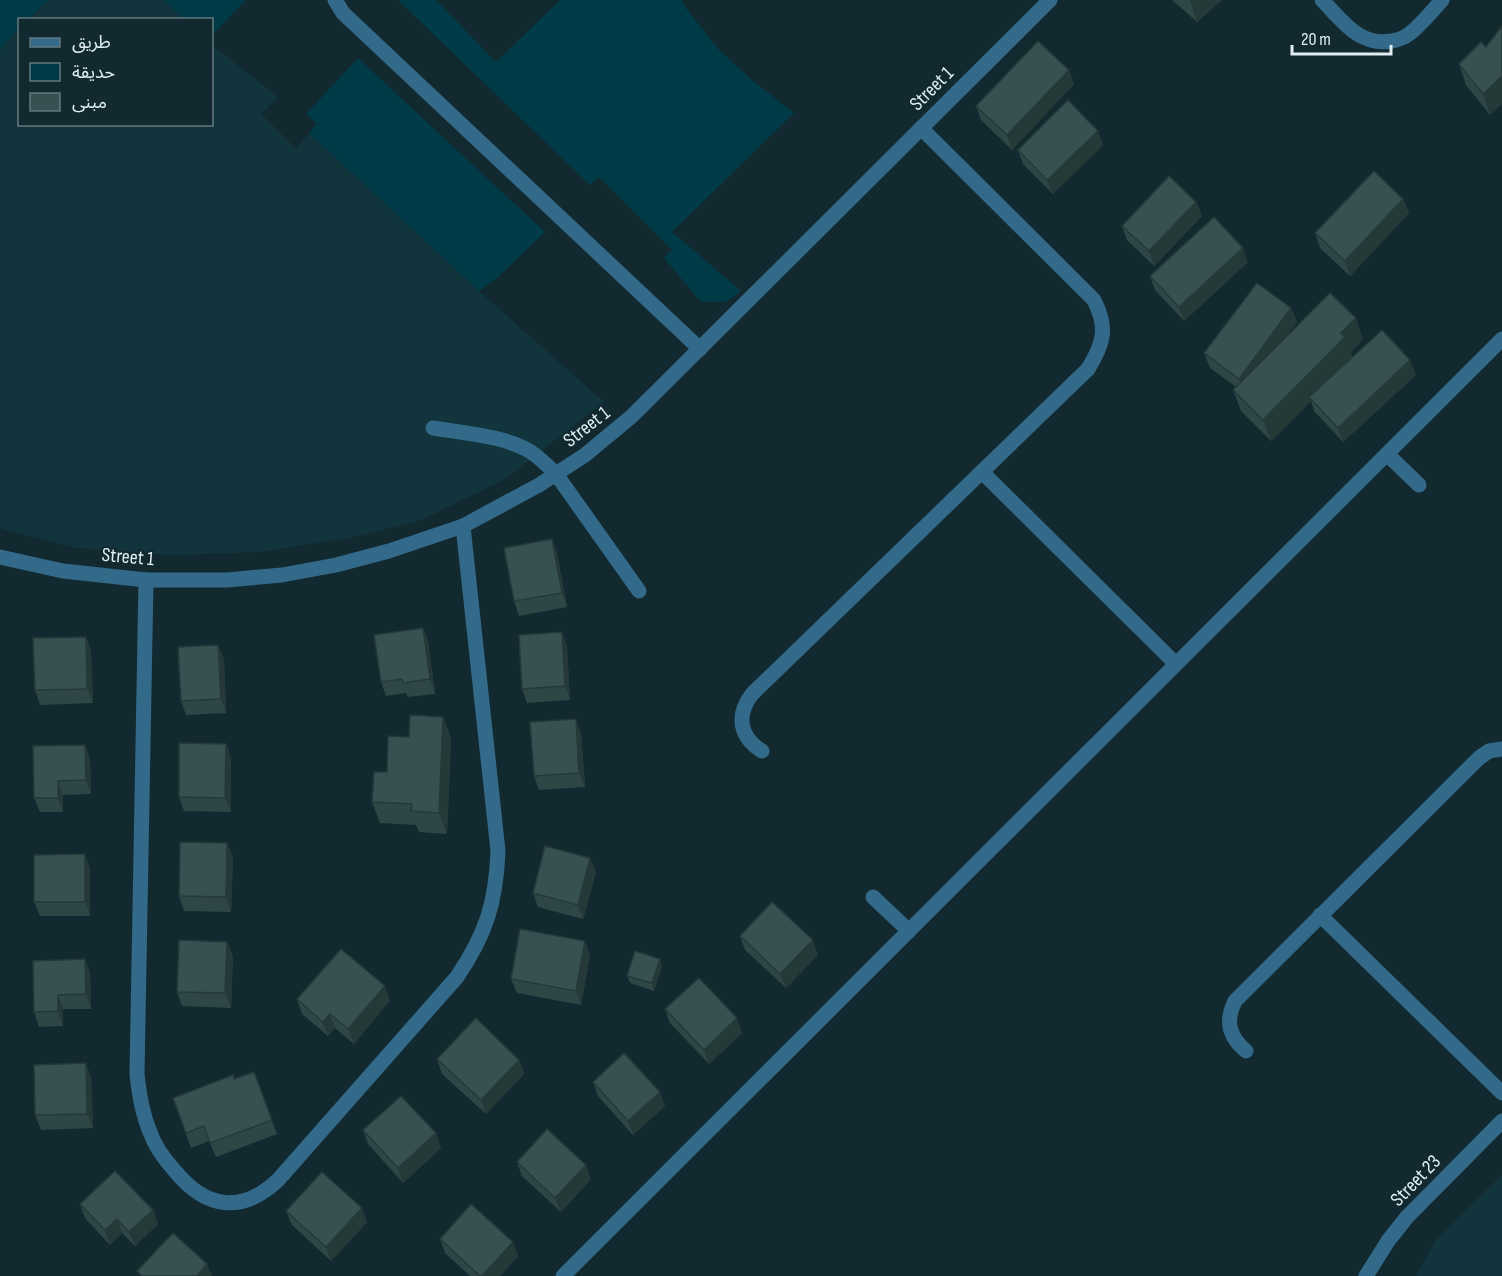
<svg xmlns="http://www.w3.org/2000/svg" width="1502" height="1276" font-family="'Sofia Sans Condensed','Noto Sans Arabic',sans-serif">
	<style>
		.built { fill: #12343c }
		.green { fill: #003b47 }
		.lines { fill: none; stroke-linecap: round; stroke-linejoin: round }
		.minor { stroke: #336a8a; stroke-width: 15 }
		.wall { fill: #2f4647 }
		.shaded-wall { fill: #263939 }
		.building { fill: #375152; stroke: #263939; stroke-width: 1.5 }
		.labels { text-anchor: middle; stroke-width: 4.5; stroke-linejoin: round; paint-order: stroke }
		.street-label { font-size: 20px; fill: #e0eef2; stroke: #122930 }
	</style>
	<rect width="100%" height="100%" fill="#122930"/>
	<g class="built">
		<path d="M48,0H163L184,19L29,20Z"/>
		<path d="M19,29L20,124H212V45L278,97L261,114L296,149L309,133L479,291L604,402L505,479L422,520L350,538L260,552L170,555L77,548L17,533L0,528V49Z"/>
		<path d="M1502,1175V1276H1416L1436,1240Z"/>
	</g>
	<g class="green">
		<path d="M0,0H48L29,19L20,20L19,29L0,49Z"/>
		<path d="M163,0H246L212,35V20L184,19Z"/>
		<path d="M398,0H436L496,62L560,0H682L685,7L719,50L753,81L794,113L672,232L741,291L726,302H701L664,258L672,250L599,177L590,185Z"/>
		<path d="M358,58L545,232L497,278L479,291L309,133L317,124L306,114Z"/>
	</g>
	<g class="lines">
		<g class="minor">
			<path d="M335,0L343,13L700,349"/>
			<path d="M1322,0C1342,20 1359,47 1392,41C1397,40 1404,38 1409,34C1420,26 1433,10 1442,0"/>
			<path d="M433,428C463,433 506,436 531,452C540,458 548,466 556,474L639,591"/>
			<path d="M1387,454L1419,485"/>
			<path d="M982,472L1176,664"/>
			<path d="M0,557L63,571L146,580H227L282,575L336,565L389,551L463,526L539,485L585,455L632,416L1050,0"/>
			<path d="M146,580L137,1074C139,1094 142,1113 150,1132C155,1147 165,1160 175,1171C206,1209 242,1214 278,1180L457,977C486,934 496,903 498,851L463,526"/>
			<path d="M762,751C739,737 736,715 752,694L1088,369C1104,343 1108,328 1094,300L921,128"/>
			<path d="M873,897L909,931"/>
			<path d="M1320,915L1502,1093"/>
			<path d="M1246,1051C1229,1037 1225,1021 1235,1001L1479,758L1489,751L1502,749"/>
			<path d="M563,1276L1502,339"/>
			<path d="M1366,1276L1388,1241L1407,1217L1502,1121"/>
		</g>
	</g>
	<g class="wall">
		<path d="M1172,0H1222L1197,22Z"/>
		<path d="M1486,47L1490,115L1466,85L1459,64Z"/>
		<path d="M1074,84L1012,150L981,120L976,106Z"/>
		<path d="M1103,145L1053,194L1023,164L1018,150Z"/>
		<path d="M1403,199L1409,213L1350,276L1320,248L1315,233Z"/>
		<path d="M1196,202L1202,216L1154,266L1127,240L1122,226Z"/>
		<path d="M1248,262L1184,321L1155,290L1150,276Z"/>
		<path d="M1291,308L1297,322L1285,338L1363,339L1351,352L1352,357L1416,375L1343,442L1314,411L1311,401L1271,441L1241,411L1233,390L1236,387L1210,368L1204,353Z"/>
		<path d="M552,539L557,553L567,607L519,616L514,601Z"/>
		<path d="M423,628L428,642L435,694L408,697L406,693L386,696L381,682Z"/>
		<path d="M562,632L567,647L570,700L527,703L522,689Z"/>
		<path d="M86,637L91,651L93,703L40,705L35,690Z"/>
		<path d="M224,659L226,713L186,715L181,701Z"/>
		<path d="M443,717L451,738L447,834L419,832L416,825L380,823L372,802L387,772L409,737Z"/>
		<path d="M581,733L585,787L539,790L534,776Z"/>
		<path d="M226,744L231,758V812L184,811L179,797Z"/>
		<path d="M85,745L90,760L91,794L63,795V812H40L34,798Z"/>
		<path d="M227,843L233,858L231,912L184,911L179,896Z"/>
		<path d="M85,854L90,869V916H40L34,902Z"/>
		<path d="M596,872L583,919L538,907L533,893Z"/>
		<path d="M740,936L818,955L786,988L745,950Z"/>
		<path d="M227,942L233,956L231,1008L182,1006L177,992Z"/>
		<path d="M590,955L581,1005L517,993L511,979Z"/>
		<path d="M85,959L90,973L91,1009H63V1026L39,1027L34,1012Z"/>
		<path d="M662,966L654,991L630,983L627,976Z"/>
		<path d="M297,999L390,1000L354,1044L335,1028L328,1036L302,1014Z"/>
		<path d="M665,1009L742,1033L709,1064L670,1023Z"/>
		<path d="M437,1059L519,1060L524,1074L486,1114L442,1074Z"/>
		<path d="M254,1072L277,1134L216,1157L209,1141L191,1148L173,1098L234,1079Z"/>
		<path d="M91,1077L93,1128L41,1130L35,1115Z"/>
		<path d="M593,1082L665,1106L633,1135L598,1096Z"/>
		<path d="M363,1130L436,1133L441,1148L403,1183L368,1144Z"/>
		<path d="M517,1162L591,1179L561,1212L522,1176Z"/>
		<path d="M80,1204L153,1210L158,1224L135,1246L122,1233L110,1245L85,1218Z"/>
		<path d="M286,1211L367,1222L331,1261L292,1225Z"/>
		<path d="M440,1239L513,1242L518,1256L500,1276H470L445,1253Z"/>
	</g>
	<g class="shaded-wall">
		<path d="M1190,0H1222L1197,22L1190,1Z"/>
		<path d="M1069,70L1074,84L1012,150L1007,135Z"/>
		<path d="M1502,76V104L1490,115L1483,94Z"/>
		<path d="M1098,131L1103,145L1053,194L1047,180Z"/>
		<path d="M1403,199L1409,213L1350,276L1345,261Z"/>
		<path d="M1196,202L1202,216L1154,266L1149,251Z"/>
		<path d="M1243,248L1248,262L1184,321L1179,307Z"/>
		<path d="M1291,308L1297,322L1244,393L1239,379Z"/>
		<path d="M1356,318L1363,339L1351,352L1353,358L1309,397L1311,401L1271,441L1263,420Z"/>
		<path d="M1410,360L1416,375L1343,442L1338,428Z"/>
		<path d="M552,539L557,553L567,607L562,593Z"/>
		<path d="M423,628L428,642L435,694L430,679Z"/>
		<path d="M562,632L567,647L570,700L565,686Z"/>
		<path d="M86,637L91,651L93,703L87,689Z"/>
		<path d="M218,645L224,659L226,713L221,699Z"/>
		<path d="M443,717L451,738L447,834L439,813Z"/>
		<path d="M576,719L581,733L585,787L579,773Z"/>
		<path d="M226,744L231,758V812L225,798Z"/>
		<path d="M85,745L90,760L91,794L86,780Z"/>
		<path d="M58,781L63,795V812L58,798Z"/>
		<path d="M227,843L233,858L231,912L226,897Z"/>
		<path d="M85,854L90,869V916L85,902Z"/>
		<path d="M590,858L596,872L583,919L578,905Z"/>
		<path d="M813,940L818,955L786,988L780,974Z"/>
		<path d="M585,941L590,955L581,1005L576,991Z"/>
		<path d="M227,942L233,956L231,1008L225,993Z"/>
		<path d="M85,959L90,973L91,1009L86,994Z"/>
		<path d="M660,959L662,966L654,991L652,983Z"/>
		<path d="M385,986L390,1000L354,1044L348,1029Z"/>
		<path d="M58,995L63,1009V1026L58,1011Z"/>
		<path d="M330,1014L335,1028L328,1036L323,1022Z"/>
		<path d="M737,1018L742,1033L709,1064L704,1050Z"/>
		<path d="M519,1060L524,1074L486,1114L481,1100Z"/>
		<path d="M86,1063L91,1077L93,1128L87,1114Z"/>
		<path d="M660,1092L665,1106L633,1135L628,1121Z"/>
		<path d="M436,1133L441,1148L403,1183L398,1168Z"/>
		<path d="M586,1165L591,1179L561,1212L555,1198Z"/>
		<path d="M362,1208L367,1222L331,1261L326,1247Z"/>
		<path d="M153,1210L158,1224L135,1246L129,1232Z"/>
		<path d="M117,1219L122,1233L110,1245L105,1230Z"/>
		<path d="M513,1242L518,1256L500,1276H482Z"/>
		<path d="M207,1264L212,1276H197Z"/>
	</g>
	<g class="building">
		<path d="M1502,26V76L1483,94L1459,64L1481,42L1486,47Z"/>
		<path d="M1038,41L1069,70L1007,135L976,106Z"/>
		<path d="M1068,100L1098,131L1047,180L1018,150Z"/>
		<path d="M1374,171L1403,199L1345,261L1315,233Z"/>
		<path d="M1169,176L1196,202L1149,251L1122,226Z"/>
		<path d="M1214,217L1243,248L1179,307L1150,276Z"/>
		<path d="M1257,283L1291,308L1239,379L1204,353Z"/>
		<path d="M1330,293L1356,318L1341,333L1345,337L1263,420L1233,390Z"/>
		<path d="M1382,330L1410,360L1338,428L1309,397Z"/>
		<path d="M552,539L562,593L514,601L504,548Z"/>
		<path d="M423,628L430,679L403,683L402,679L381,682L374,635Z"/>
		<path d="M562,632L565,686L522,689L519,635Z"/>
		<path d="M86,637L87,689L35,690L33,638Z"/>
		<path d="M218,645L221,699L181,701L178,647Z"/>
		<path d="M410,715L443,717L439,813L411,811L412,804L372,802L374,772H387L388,736L409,737Z"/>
		<path d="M576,719L579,773L534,776L530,722Z"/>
		<path d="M179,743L226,744L225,798L179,797Z"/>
		<path d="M85,745L86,780L58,781V798H34L33,746Z"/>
		<path d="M180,842L227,843L226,897L179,896Z"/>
		<path d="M545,846L590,858L578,905L533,893Z"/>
		<path d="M85,854V902H34V855Z"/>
		<path d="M772,902L813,940L780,974L740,936Z"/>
		<path d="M520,929L585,941L576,991L511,979Z"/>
		<path d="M179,940L227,942L225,993L177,992Z"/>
		<path d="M341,949L385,986L348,1029L330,1014L323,1022L297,999Z"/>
		<path d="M635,951L660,959L652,983L627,976Z"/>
		<path d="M85,959L86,994L58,995V1011L34,1012L33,961Z"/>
		<path d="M699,978L737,1018L704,1050L665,1009Z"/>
		<path d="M476,1018L519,1060L481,1100L437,1059Z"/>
		<path d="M624,1053L660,1092L628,1121L593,1082Z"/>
		<path d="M86,1063L87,1114L35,1115L34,1065Z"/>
		<path d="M254,1072L272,1120L210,1143L204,1126L186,1133L173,1098L233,1075L234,1079Z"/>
		<path d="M401,1096L436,1133L398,1168L363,1130Z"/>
		<path d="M547,1129L586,1165L555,1198L517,1162Z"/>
		<path d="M115,1171L153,1210L129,1232L117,1219L105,1230L80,1204Z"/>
		<path d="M322,1172L362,1208L326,1247L286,1211Z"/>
		<path d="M471,1204L513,1242L482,1276H480L440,1239Z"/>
		<path d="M173,1233L207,1264L197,1276H142L137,1271Z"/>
	</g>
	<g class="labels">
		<g class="street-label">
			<text transform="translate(931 88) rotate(-45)" y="7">Street 1</text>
			<text transform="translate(586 426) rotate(-38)" y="7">Street 1</text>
			<text transform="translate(128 556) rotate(5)" y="7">Street 1</text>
			<text transform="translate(1415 1180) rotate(-46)" y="7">Street 23</text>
		</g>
	</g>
	<rect x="18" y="18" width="195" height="108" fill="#122930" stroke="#64787e" stroke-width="1.5"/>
	<rect x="30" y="38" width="30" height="9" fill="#336a8a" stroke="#64787e" stroke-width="1.5"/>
	<text x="72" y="48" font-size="18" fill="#e0eef2">طريق</text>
	<rect x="30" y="63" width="30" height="18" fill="#003b47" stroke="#64787e" stroke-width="1.5"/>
	<text x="72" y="78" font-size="18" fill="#e0eef2">حديقة</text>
	<rect x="30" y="93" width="30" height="18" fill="#375152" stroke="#64787e" stroke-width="1.5"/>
	<text x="72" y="108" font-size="18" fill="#e0eef2">مبنى</text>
	<path d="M1292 45v9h99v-9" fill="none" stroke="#e0eef2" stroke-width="3"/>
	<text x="1301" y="45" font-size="18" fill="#e0eef2" stroke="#122930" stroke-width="4.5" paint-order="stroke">20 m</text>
</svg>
